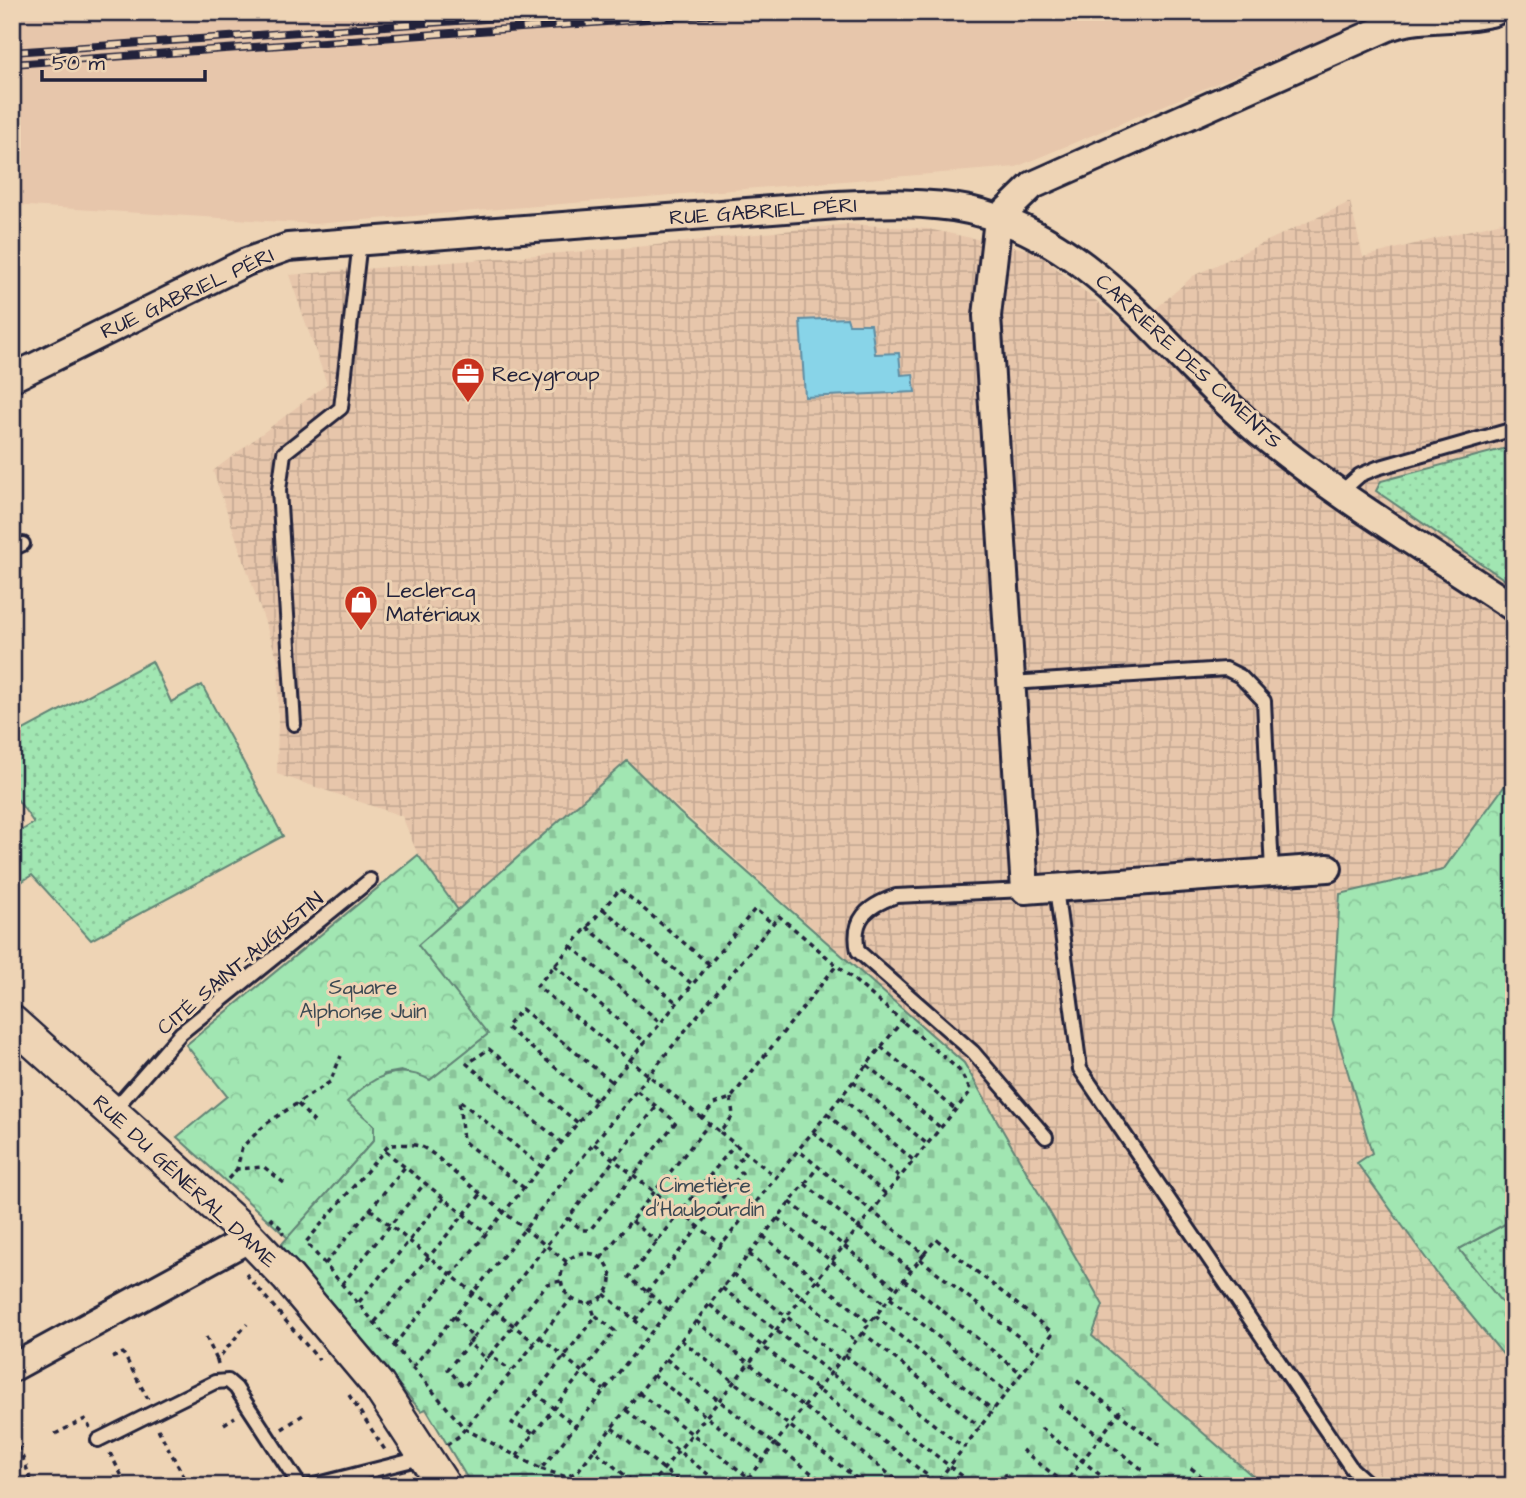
<svg xmlns="http://www.w3.org/2000/svg" width="1526" height="1498" font-family="'Architects Daughter',sans-serif">
	<style>
		.built { fill: #e7c6ab }
		.industrial { fill: url(#industrial-grid) }
		.grass { fill: url(#grass-dots); stroke: #628476; stroke-width: 2 }
		.forest { fill: url(#forest-crowns); stroke: #628476; stroke-width: 2 }
		.cemetery { fill: url(#cemetery-stones); stroke: #628476; stroke-width: 2 }
		.water { fill: #88d4e8; stroke: #5f8da3; stroke-width: 2 }
		.lines { fill: none; stroke-linecap: round; stroke-linejoin: round }
		.service-casing { stroke: #22223b; stroke-width: 18 }
		.minor-casing { stroke: #22223b; stroke-width: 32 }
		.tertiary-casing { stroke: #22223b; stroke-width: 37 }
		.path { stroke: #22223b; stroke-width: 3.5; stroke-dasharray: 5 5; stroke-linecap: butt }
		.service { stroke: #eed4b5; stroke-width: 12 }
		.minor { stroke: #eed4b5; stroke-width: 26 }
		.tertiary { stroke: #eed4b5; stroke-width: 32 }
		.rail-casing { stroke: #22223b; stroke-width: 8 }
		.rail { stroke: #eed4b5; stroke-width: 5; stroke-dasharray: 16; stroke-linecap: butt }
		.labels { text-anchor: middle; stroke-width: 6; stroke-linejoin: round; paint-order: stroke }
		.street-label { font-size: 21px; fill: #22223b; stroke: #eed4b5 }
		.poi-label { font-size: 21px; fill: #22223b; stroke: #eed4b5; text-anchor: start }
		.park-label { font-size: 21px; fill: #3b4953; stroke: #eed4b5 }
	</style>
	<defs>
		<pattern id="industrial-grid" width="8" height="8" patternUnits="userSpaceOnUse" patternTransform="scale(1.75)"><rect width="8" height="8" fill="#e7c6ab"/><path d="M0 4h8M4 0v8" fill="none" stroke="#c6aa94"/></pattern>
		<pattern id="grass-dots" width="8" height="8" patternUnits="userSpaceOnUse" patternTransform="scale(1.75)"><rect width="8" height="8" fill="#a1e6b2"/><path d="M2 2h.1M6 6h.1" fill="none" stroke="#8ac59a" stroke-width="1.8" stroke-linecap="round"/></pattern>
		<pattern id="forest-crowns" width="20" height="18" patternUnits="userSpaceOnUse" patternTransform="scale(1.75)"><rect width="20" height="18" fill="#a1e6b2"/><path d="M2 6a3 3 0 1 1 6 0M12 15a3 3 0 1 1 6 0" fill="none" stroke="#8ac59a"/></pattern>
		<pattern id="cemetery-stones" width="16" height="16" patternUnits="userSpaceOnUse" patternTransform="scale(1.75)"><rect width="16" height="16" fill="#a1e6b2"/><path d="M2 7V4a2 2 0 0 1 4 0v3zM10 15v-3a2 2 0 0 1 4 0v3z" fill="#8ac59a"/></pattern>
	</defs>
	<rect width="100%" height="100%" fill="#eed4b5"/>
	<filter id="ink" filterUnits="userSpaceOnUse"><feTurbulence type="fractalNoise" baseFrequency=".0143" numOctaves="2"/><feDisplacementMap in="SourceGraphic" scale="14" xChannelSelector="R" yChannelSelector="G"/><feConvolveMatrix kernelMatrix="1 2 1 2 8 2 1 2 1" color-interpolation-filters="sRGB"/></filter>
	<g filter="url(#ink)">
		<path class="built" d="M12,12H1388L1016,167L315,224L12,205Z"/>
		<path class="industrial" d="M1350,202L1363,257L1514,219V446L1382,481L1376,491L1514,586V773L1443,870L1340,894L1332,1019L1372,1153L1357,1163L1438,1275L1514,1368V1486H1264L1092,1336L964,1063L627,762L458,910L418,855L402,816L277,774L279,663L213,471L327,384L289,275L647,246L848,224L928,229L1035,251L1132,330L1193,276Z"/>
		<g class="grass">
			<path d="M1514,446V586L1376,491L1381,481Z"/>
			<path d="M152,661L171,702L202,685L283,836L91,940L32,875L12,888V836L34,823L12,792V736Z"/>
			<path d="M1514,1219V1318L1459,1249Z"/>
		</g>
		<g class="forest">
			<path d="M1514,773V1219L1459,1249L1514,1318V1368L1438,1275L1357,1163L1372,1153L1332,1019L1340,894L1443,870Z"/>
			<path d="M418,855L458,910L419,946L489,1034L430,1080L401,1071L384,1074L374,1125V1140L288,1238L177,1137L227,1096L186,1045Z"/>
		</g>
		<path class="cemetery" d="M627,761L679,812L964,1063L1103,1305L1092,1336L1264,1486H472L426,1409L421,1411L281,1245L374,1140V1125L347,1102C371,1077 397,1063 430,1080L488,1034L418,945Z"/>
		<path class="water" d="M847,318L849,324H871L875,354L899,353L901,375L913,374L915,392L805,397L800,320Z"/>
		<g class="lines">
			<g class="service-casing">
				<g id="service">
					<path d="M1341,492L1360,475L1377,468L1514,429"/>
					<path d="M12,549L23,544"/>
					<path d="M1011,683L1226,669L1240,676L1264,701L1272,872"/>
					<path d="M294,724L279,490L284,453L341,408L360,241"/>
					<path d="M1056,888L1080,1069L1352,1469L1371,1486"/>
					<path d="M1025,890L896,896C867,906 851,919 858,951L973,1052L1046,1137"/>
					<path d="M112,1112L181,1033L370,880"/>
					<path d="M98,1440L215,1382L228,1381L236,1388L300,1486"/>
					<path d="M310,1486L425,1457"/>
					<path d="M1509,1486L1514,1484"/>
				</g>
			</g>
			<g class="minor-casing">
				<g id="minor">
					<path d="M998,219L987,316L1025,890L1328,868"/>
					<path d="M998,219L1033,185L1388,27C1423,14 1459,22 1494,12"/>
					<path d="M12,378L246,262L288,247L837,205C880,203 926,201 969,210C1097,239 1165,354 1260,433C1339,498 1429,551 1514,608"/>
					<path d="M12,1368L250,1238"/>
				</g>
			</g>
			<g class="tertiary-casing">
				<path id="tertiary" d="M12,1022L237,1225L288,1278L378,1385L444,1486"/>
			</g>
			<g class="path">
				<path d="M603,909L692,984"/>
				<path d="M587,927L677,1003"/>
				<path d="M571,946L661,1023"/>
				<path d="M554,965L645,1042"/>
				<path d="M881,1047L956,1110"/>
				<path d="M867,1065L941,1128"/>
				<path d="M853,1081L927,1144"/>
				<path d="M637,1091L676,1122L590,1230H582L568,1218L657,1106"/>
				<path d="M841,1097L913,1160"/>
				<path d="M731,1098L733,1116L720,1132L702,1118L714,1104L731,1098L836,966"/>
				<path d="M596,1101L506,1027L522,1009L612,1082"/>
				<path d="M298,1104L314,1122"/>
				<path d="M827,1114L900,1177"/>
				<path d="M702,1118L537,986L620,889L709,964"/>
				<path d="M720,1132L776,1177"/>
				<path d="M813,1132L886,1194"/>
				<path d="M562,1143L467,1064L489,1049L578,1123"/>
				<path d="M594,1144L722,1245"/>
				<path d="M385,1151L487,1233"/>
				<path d="M228,1179L237,1169"/>
				<path d="M284,1183L264,1167L237,1169L242,1147L267,1123L330,1082L341,1056"/>
				<path d="M805,1184L911,1270"/>
				<path d="M524,1188L463,1141L459,1100L542,1167"/>
				<path d="M790,1202L897,1289"/>
				<path d="M370,1209L535,1343"/>
				<path d="M270,1218L284,1231L282,1234"/>
				<path d="M777,1218L885,1304"/>
				<path d="M632,1221L657,1242"/>
				<path d="M763,1236L870,1323"/>
				<circle cx="586" cy="1278" r="25"/>
				<path d="M749,1254L856,1341"/>
				<path d="M924,1254L936,1239L1053,1333L934,1486"/>
				<path d="M601,1258L709,1124"/>
				<path d="M920,1259L1038,1352"/>
				<path d="M325,1264L405,1167"/>
				<path d="M246,1274L319,1360"/>
				<path d="M733,1274L841,1360"/>
				<path d="M904,1280L1022,1374"/>
				<path d="M342,1284L425,1183"/>
				<path d="M722,1288L975,1486"/>
				<path d="M647,1292L742,1173L734,1167L745,1153"/>
				<path d="M604,1294L650,1333"/>
				<path d="M890,1298L1007,1392"/>
				<path d="M359,1302L444,1198"/>
				<path d="M710,1305L937,1483"/>
				<path d="M669,1310L629,1277L735,1144"/>
				<path d="M454,1316L473,1338L469,1343L486,1359L490,1355L511,1371"/>
				<path d="M875,1316L993,1410"/>
				<path d="M635,1320L653,1298"/>
				<path d="M696,1321L904,1486"/>
				<path d="M375,1322L481,1194"/>
				<path d="M862,1332L980,1427"/>
				<path d="M206,1337L217,1360"/>
				<path d="M540,1337L604,1390"/>
				<path d="M473,1338L568,1218"/>
				<path d="M681,1340L866,1486"/>
				<path d="M469,1343L448,1369L464,1387L486,1359"/>
				<path d="M394,1345L755,909L773,924"/>
				<path d="M490,1355L547,1284L561,1281"/>
				<path d="M845,1355L964,1448"/>
				<path d="M112,1358L123,1353L148,1399"/>
				<path d="M666,1359L828,1486"/>
				<path d="M218,1364L217,1360L247,1324"/>
				<path d="M413,1367C535,1217 656,1065 779,916L902,1021L541,1469L465,1429L306,1242L389,1145C398,1145 414,1143 422,1147C435,1153 448,1168 460,1177C496,1206 531,1234 567,1262"/>
				<path d="M653,1375L762,1460"/>
				<path d="M1077,1381L1161,1446"/>
				<path d="M535,1393L575,1426"/>
				<path d="M639,1393L748,1477"/>
				<path d="M349,1395L385,1450"/>
				<path d="M1059,1405L1143,1470"/>
				<path d="M626,1410L723,1486"/>
				<path d="M224,1424L235,1417"/>
				<path d="M12,1428L33,1486"/>
				<path d="M612,1428L685,1486"/>
				<path d="M1041,1428L1114,1486"/>
				<path d="M158,1429L189,1486"/>
				<path d="M282,1429L306,1413"/>
				<path d="M534,1433L615,1331L595,1315"/>
				<path d="M55,1434L85,1419L90,1428"/>
				<path d="M447,1445L459,1436L572,1298"/>
				<path d="M594,1450L818,1167"/>
				<path d="M1022,1450L1068,1486"/>
				<path d="M110,1453L127,1486"/>
				<path d="M517,1456L534,1433L512,1423L595,1317L590,1302"/>
				<path d="M1191,1468L1214,1486"/>
				<path d="M541,1469L567,1477L578,1471L594,1450L638,1486"/>
				<path d="M1004,1474L1019,1486"/>
				<path d="M650,1486L872,1211L798,1150"/>
				<path d="M742,1486L924,1254L872,1211L971,1091L959,1070L902,1021"/>
				<path d="M1063,1486L1124,1406"/>
			</g>
			<use href="#service" class="service"/>
			<use href="#minor" class="minor"/>
			<use href="#tertiary" class="tertiary"/>
			<g class="rail-casing">
				<g id="rail">
					<path d="M12,52L586,12"/>
					<path d="M12,64L748,12"/>
				</g>
			</g>
			<use href="#rail" class="rail"/>
		</g>
	</g>
	<defs>
		<g id="office-pin" transform="scale(1.75)"><path d="M0 17L-7.5 6A9.5 9.5 0 1 1 7.5 6Z" fill="#c8321e" stroke="#eed4b5"/><path d="M-6-3h4V-5.5h4V-3h4V5H-6ZM-1-4.5V-3h2v-1.5ZM-6 0V1H6V0Z" fill="#fff"/></g>
		<g id="shop-pin" transform="scale(1.75)"><path d="M0 17L-7.5 6A9.5 9.5 0 1 1 7.5 6Z" fill="#c8321e" stroke="#eed4b5"/><path d="M-5-2.5h2.3a2.7 3.5 0 0 1 5.4 0H5L5.5 6h-11ZM-1.5-2.5h3a1.5 2.3 0 0 0-3 0Z" fill="#fff"/></g>
	</defs>
	<g fill-rule="evenodd">
		<use href="#office-pin" x="468" y="374"/>
		<use href="#shop-pin" x="361" y="602"/>
	</g>
	<g class="labels">
		<g class="street-label">
			<text transform="translate(763 211) rotate(-4)" y="7">RUE GABRIEL PÉRI</text>
			<text transform="translate(187 293) rotate(-25)" y="7">RUE GABRIEL PÉRI</text>
			<text transform="translate(1189 361) rotate(43)" y="7">CARRIÈRE DES CIMENTS</text>
			<text transform="translate(240 963) rotate(-40)" y="7">CITÉ SAINT-AUGUSTIN</text>
			<text transform="translate(185 1181) rotate(43)" y="7">RUE DU GÉNÉRAL DAME</text>
		</g>
		<g class="poi-label">
			<text x="492" y="381">Recygroup</text>
			<text x="386" y="597">Leclercq<tspan x="386" dy="24">Matériaux</tspan></text>
		</g>
		<g class="park-label">
			<text x="363" y="994">Square<tspan x="363" dy="24">Alphonse Juin</tspan></text>
			<text x="705" y="1192">Cimetière<tspan x="705" dy="24">d'Haubourdin</tspan></text>
		</g>
	</g>
	<rect width="1526" height="1498" fill="none" stroke="#eed4b5" stroke-width="42"/>
	<rect x="21" y="21" width="1484" height="1456" fill="none" stroke="#22223b" stroke-width="2.5" filter="url(#ink)"/>
	<path d="M42 70v10h163v-10" fill="none" stroke="#22223b" stroke-width="3.5"/>
	<text x="52" y="70" font-size="21" fill="#22223b" stroke="#eed4b5" stroke-width="5" paint-order="stroke">50 m</text>
</svg>
